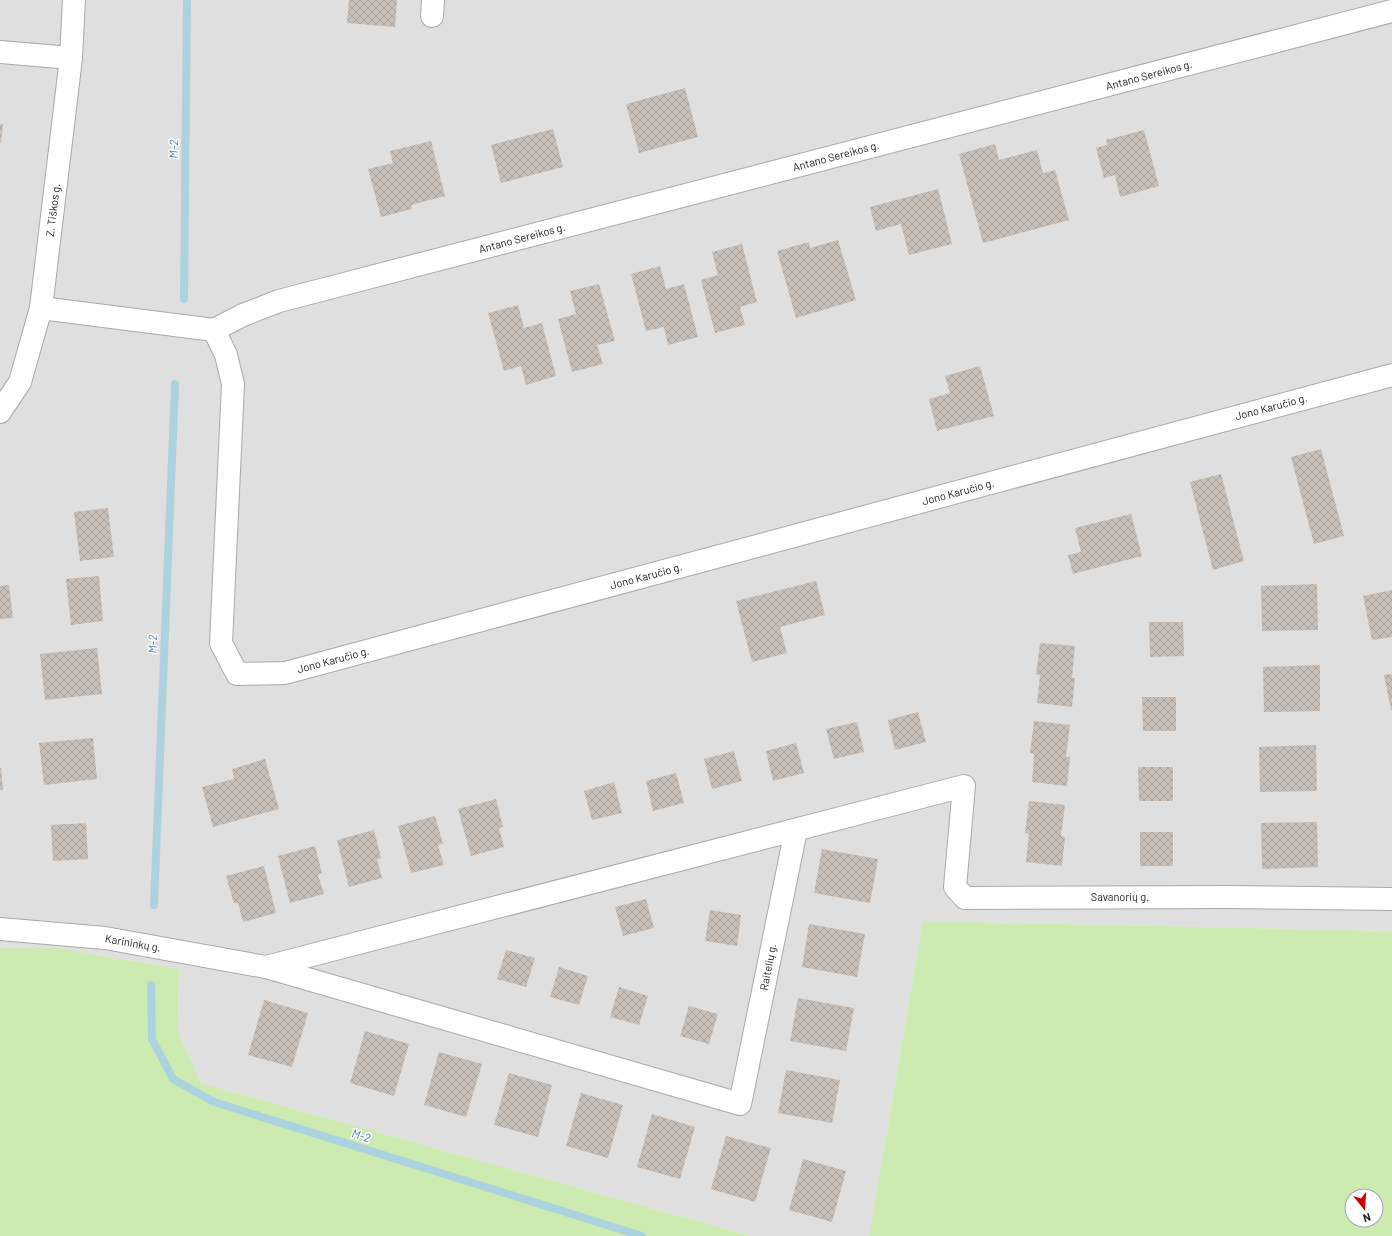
<svg xmlns="http://www.w3.org/2000/svg" width="1392" height="1236" font-family="Barlow,sans-serif">
	<style>
		.residential { fill: #e0dfdf }
		.grass { fill: #cdebb0; fill-rule: evenodd }
		.lines { fill: none; stroke-linecap: round; stroke-linejoin: round }
		.stream { stroke: #aad3df; stroke-width: 8 }
		.building { fill: url(#building-cross-hatch) }
		.street-casing { stroke: #a9a9a9; stroke-width: 24 }
		.street { stroke: #fff; stroke-width: 22 }
		.labels { text-anchor: middle; stroke-width: 3; stroke-linejoin: round; paint-order: stroke }
		.street-label { font-size: 11px; fill: #222; stroke: #fff }
		.water-label { font-size: 12px; font-style: italic; fill: #4a7aab; stroke: #fff }
	</style>
	<defs>
		<pattern id="building-cross-hatch" width="8" height="8" patternUnits="userSpaceOnUse"><rect width="8" height="8" fill="#c7bfb8"/><path d="M0 0l8 8M0 8l8-8" fill="none" stroke="#aba49e"/></pattern>
	</defs>
	<rect width="100%" height="100%" fill="#f2efe9"/>
	<path class="residential" d="M0,0H1392V931L923,921L869,1236H751L201,1083L178,1031L179,969L59,948H0Z"/>
	<g class="grass">
		<path d="M923,921L1392,931V1236H869ZM1352,1196H1376V1220H1352Z"/>
		<path d="M0,948H59L179,969L178,1031L201,1083L751,1236H0Z"/>
	</g>
	<g class="lines">
		<g class="stream">
			<path d="M184,299L187,0"/>
			<path d="M154,905L175,384"/>
			<path d="M151,985L152,1039L173,1079L214,1102L642,1236"/>
		</g>
	</g>
	<g class="building">
		<path d="M349,0H397L395,27L347,23Z"/>
		<path d="M685,88L698,137L639,153L626,104Z"/>
		<path d="M0,124H3L1,143H0Z"/>
		<path d="M553,129L563,167L501,183L491,145Z"/>
		<path d="M1144,130L1159,186L1120,197L1115,175L1104,178L1096,148L1107,145L1106,140Z"/>
		<path d="M431,141L445,196L411,205L412,209L381,217L368,169L393,163L390,151Z"/>
		<path d="M995,144L999,160L1037,150L1043,173L1055,170L1069,220L983,243L959,154Z"/>
		<path d="M938,189L952,244L909,255L901,224L876,231L870,207Z"/>
		<path d="M838,240L856,300L796,318L777,251L809,242L810,248Z"/>
		<path d="M742,244L757,302L740,307L745,325L715,333L701,280L718,275L712,252Z"/>
		<path d="M660,266L666,289L684,284L698,337L668,345L664,327L646,331L631,274Z"/>
		<path d="M599,284L615,341L597,345L603,364L572,372L558,319L576,314L570,291Z"/>
		<path d="M518,305L524,328L542,323L556,376L526,385L521,366L504,371L488,313Z"/>
		<path d="M980,366L994,416L937,431L929,399L950,393L945,376Z"/>
		<path d="M1321,449L1344,536L1314,544L1291,457Z"/>
		<path d="M1221,474L1244,561L1213,570L1190,482Z"/>
		<path d="M108,508L114,557L80,561L74,512Z"/>
		<path d="M1131,514L1142,556L1073,574L1068,555L1081,552L1075,528Z"/>
		<path d="M99,576L103,621L71,625L66,579Z"/>
		<path d="M816,581L825,615L780,627L787,653L752,662L736,601Z"/>
		<path d="M1317,584L1318,630L1262,631L1261,586Z"/>
		<path d="M9,585L13,618L0,619V586Z"/>
		<path d="M1392,590V637L1372,640L1363,596Z"/>
		<path d="M1149,622H1183L1184,656L1150,657Z"/>
		<path d="M1040,643L1075,646L1072,678H1075L1072,707L1037,703L1040,675L1036,674Z"/>
		<path d="M97,648L102,694L45,700L40,654Z"/>
		<path d="M1320,665V711L1264,712L1263,667Z"/>
		<path d="M1392,674V710H1391L1384,675Z"/>
		<path d="M1142,697H1176V731H1143Z"/>
		<path d="M918,712L926,742L895,750L888,720Z"/>
		<path d="M1034,721L1070,725L1066,757H1070L1067,786L1032,782L1034,754L1030,753Z"/>
		<path d="M857,722L864,752L834,759L826,729Z"/>
		<path d="M93,738L97,779L44,785L39,743Z"/>
		<path d="M796,743L804,773L773,781L766,751Z"/>
		<path d="M1316,745L1317,791L1260,792L1259,747Z"/>
		<path d="M734,751L742,781L712,789L704,759Z"/>
		<path d="M265,759L279,809L213,827L202,787L234,779L232,769Z"/>
		<path d="M1138,767H1173V801H1139Z"/>
		<path d="M0,768H1L3,790H0Z"/>
		<path d="M676,773L684,803L653,811L646,781Z"/>
		<path d="M614,782L622,813L592,820L584,791Z"/>
		<path d="M496,799L503,827L499,828L504,847L471,856L458,809Z"/>
		<path d="M1029,801L1065,805L1061,836L1065,837L1062,866L1026,862L1029,834L1025,833Z"/>
		<path d="M435,816L443,844L438,845L444,865L411,873L398,826Z"/>
		<path d="M1317,822L1318,867L1262,869L1261,823Z"/>
		<path d="M86,823L88,859L53,861L51,825Z"/>
		<path d="M374,830L381,858L377,859L382,878L349,887L337,840Z"/>
		<rect x="1140" y="832" width="33" height="34"/>
		<path d="M315,846L322,873L318,875L324,894L290,903L278,856Z"/>
		<path d="M822,849L878,859L870,903L814,893Z"/>
		<path d="M264,866L276,913L243,922L238,903H234L226,876Z"/>
		<path d="M646,899L654,928L623,936L615,907Z"/>
		<path d="M710,910L741,915L737,946L705,941Z"/>
		<path d="M809,924L865,934L857,977L802,967Z"/>
		<path d="M506,950L535,958L526,987L497,979Z"/>
		<path d="M559,967L588,976L579,1005L550,997Z"/>
		<path d="M619,987L648,996L639,1025L610,1017Z"/>
		<path d="M798,998L854,1008L846,1051L790,1041Z"/>
		<path d="M264,1000L308,1013L292,1067L248,1055Z"/>
		<path d="M689,1006L718,1014L709,1044L680,1036Z"/>
		<path d="M365,1031L409,1044L394,1096L350,1083Z"/>
		<path d="M439,1052L482,1064L466,1117L424,1105Z"/>
		<path d="M786,1070L840,1080L832,1123L778,1113Z"/>
		<path d="M509,1073L552,1085L538,1137L494,1125Z"/>
		<path d="M581,1093L623,1105L608,1158L566,1146Z"/>
		<path d="M652,1114L695,1127L680,1179L637,1167Z"/>
		<path d="M726,1136L771,1148L755,1202L711,1189Z"/>
		<path d="M803,1159L846,1171L832,1222L789,1210Z"/>
	</g>
	<g class="lines">
		<g class="street-casing">
			<g id="street">
				<path d="M432,16L433,0"/>
				<path d="M0,52L71,58"/>
				<path d="M41,308L214,330L243,315L279,301L1392,11"/>
				<path d="M214,330L226,355L233,384L221,643L237,674L285,673L1392,375"/>
				<path d="M0,412L20,382L41,308L71,58L74,0"/>
				<path d="M0,929L105,938L266,967L740,1104L796,830"/>
				<path d="M266,967L964,786L955,887L965,898L1230,897L1392,899"/>
			</g>
		</g>
		<use href="#street" class="street"/>
	</g>
	<g class="labels">
		<g class="street-label">
			<text transform="translate(1149 75) rotate(-15)" y="4">Antano Sereikos g.</text>
			<text transform="translate(836 156) rotate(-15)" y="4">Antano Sereikos g.</text>
			<text transform="translate(53 210) rotate(-83)" y="4">Z. Tiškos g.</text>
			<text transform="translate(522 238) rotate(-15)" y="4">Antano Sereikos g.</text>
			<text transform="translate(1271 407) rotate(-15)" y="4">Jono Karučio g.</text>
			<text transform="translate(958 492) rotate(-15)" y="4">Jono Karučio g.</text>
			<text transform="translate(646 576) rotate(-15)" y="4">Jono Karučio g.</text>
			<text transform="translate(333 660) rotate(-15)" y="4">Jono Karučio g.</text>
			<text x="1120" y="901">Savanorių g.</text>
			<text transform="translate(133 943) rotate(10)" y="4">Karininkų g.</text>
			<text transform="translate(768 967) rotate(-79)" y="4">Raitelių g.</text>
		</g>
		<g class="water-label">
			<text transform="translate(174 149) rotate(-89)" y="4">M-2</text>
			<text transform="translate(153 644) rotate(-88)" y="4">M-2</text>
			<text transform="translate(361 1136) rotate(17)" y="4">M-2</text>
		</g>
	</g>
	<g transform="translate(1364 1208) rotate(163)"><circle r="19" fill="#ffffff" stroke="#a7a7a7"/>
	<path d="M0-3L7 15L0 10L-7 15Z" fill="#d40000"/>
	<text y="-6" font-size="11" font-weight="bold" text-anchor="middle" fill="#222222">N</text>
	</g>
</svg>
